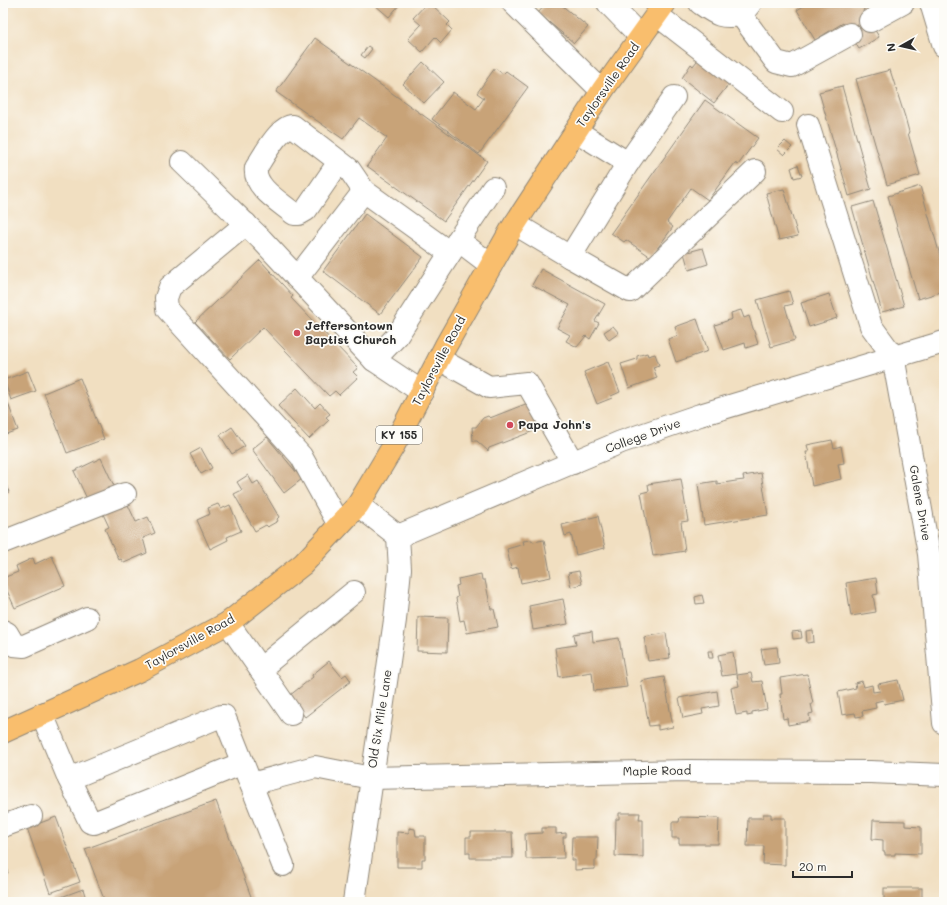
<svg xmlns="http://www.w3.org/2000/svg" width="947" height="905" font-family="Mali,sans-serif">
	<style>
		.building { fill: #c8a378 }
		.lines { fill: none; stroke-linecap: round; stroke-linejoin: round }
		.minor-casing { stroke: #8e8576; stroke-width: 24 }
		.major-casing { stroke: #8e8576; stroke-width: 24 }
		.minor { stroke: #fff; stroke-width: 22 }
		.major { stroke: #f9be6d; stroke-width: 22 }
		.poi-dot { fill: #d1495b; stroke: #fdfcf7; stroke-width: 1.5 }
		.labels { text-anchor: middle; stroke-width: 3.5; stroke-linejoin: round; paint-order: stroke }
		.shield { fill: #fdfcf7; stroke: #6a6a68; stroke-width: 1 }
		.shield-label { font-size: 11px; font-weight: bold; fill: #2b2b2b }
		.street-label { font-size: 12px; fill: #2b2b2b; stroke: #fdfcf7 }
		.poi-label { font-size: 12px; font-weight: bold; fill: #2b2b2b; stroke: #fdfcf7; text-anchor: start }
	</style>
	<rect width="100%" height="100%" fill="#fdfcf7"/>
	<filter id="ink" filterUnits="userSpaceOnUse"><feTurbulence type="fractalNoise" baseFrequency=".025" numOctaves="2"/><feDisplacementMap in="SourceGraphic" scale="8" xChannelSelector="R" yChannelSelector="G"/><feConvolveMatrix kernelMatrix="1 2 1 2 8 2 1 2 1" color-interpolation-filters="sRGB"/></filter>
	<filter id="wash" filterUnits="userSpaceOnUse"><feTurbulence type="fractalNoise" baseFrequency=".012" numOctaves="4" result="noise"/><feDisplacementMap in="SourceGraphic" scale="16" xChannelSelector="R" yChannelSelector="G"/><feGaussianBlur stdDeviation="0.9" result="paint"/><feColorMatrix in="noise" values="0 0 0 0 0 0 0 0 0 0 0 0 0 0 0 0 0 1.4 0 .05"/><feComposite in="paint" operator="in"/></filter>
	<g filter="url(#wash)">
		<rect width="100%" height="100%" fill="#f1dfc1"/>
		<g id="blocks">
			<g class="building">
				<path d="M377,3H401L389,17L375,5Z"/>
				<path d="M427,3H430L450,22L447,25L452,30L441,43L435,37L422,52L408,39L421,25L413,18Z"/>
				<path d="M547,3H559L588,27L574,43L538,13Z"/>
				<path d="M809,3H866L868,6L863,10L879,37L859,49L843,23L815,40L797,10Z"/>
				<path d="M315,38L487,161L444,221L367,166L387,138L359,118L343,139L276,92Z"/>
				<path d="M368,46L372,49L365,58L361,55Z"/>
				<path d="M701,56L732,80L714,103L682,78L691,64L693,66Z"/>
				<path d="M423,62L444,82L424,103L403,84Z"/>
				<path d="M495,68L503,74L506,71L528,87L479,154L432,119L453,92L476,109L484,98L477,93Z"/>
				<path d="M890,70L905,117L909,132L908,133L920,175L887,185L856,79Z"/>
				<path d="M842,86L871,189L849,196L819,92Z"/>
				<path d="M705,100L758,138L738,165L735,163L708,200L691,188L667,222L673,227L651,257L626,240L624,242L611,233Z"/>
				<path d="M785,141L792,147L784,155L777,149Z"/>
				<path d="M798,165L802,176L794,178L791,168Z"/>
				<path d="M920,186L944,269V291L918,299L888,196Z"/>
				<path d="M784,189L798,236L779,240L766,193Z"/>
				<path d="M873,201L904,306L882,312L852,207Z"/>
				<path d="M365,214L423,257L380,314L323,271Z"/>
				<path d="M703,248L708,264L689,270L684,253Z"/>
				<path d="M260,260L293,296L291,298L358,368L353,372L358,377L339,395L335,391L329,396L263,327L230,359L195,322Z"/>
				<path d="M541,269L605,304L595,321L599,323L590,339L586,336L577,347L566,341L570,335L557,328L570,305L532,285Z"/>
				<path d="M789,291L793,304L785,306L795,340L771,347L757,300Z"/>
				<path d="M829,294L837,318L809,327L801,303Z"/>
				<path d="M741,310L744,318L749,316L758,344L746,348L745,343L724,350L715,325L732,319L731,313Z"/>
				<path d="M697,319L708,351L676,362L668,339L678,336L675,327Z"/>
				<path d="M613,326L619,333L609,340L604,332Z"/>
				<path d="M647,353L648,356L655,354L659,365L653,367L657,378L629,388L621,364L637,359V356Z"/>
				<path d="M608,362L620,392L611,396L612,398L597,404L584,372Z"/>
				<path d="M28,371L36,391L11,400L4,380Z"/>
				<path d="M80,378L104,439L67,453L44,393Z"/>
				<path d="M297,388L315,408L320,403L330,414L326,417L329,420L309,439L278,406Z"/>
				<path d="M5,401H7L18,430L6,434L5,432L3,433V402Z"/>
				<path d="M533,401L544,427L489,448L488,451L477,441H473L472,427H476L483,418L488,416L490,418Z"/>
				<path d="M232,427L245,446L232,454L220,435Z"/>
				<path d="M267,437L302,479L284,493L252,449Z"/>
				<path d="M832,440L834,448L841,446L844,463L838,464L841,479L812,486L806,452H809L807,445Z"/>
				<path d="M201,448L212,468L201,474L190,454Z"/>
				<path d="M101,458L115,488L88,501L74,471Z"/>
				<path d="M761,473L768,515L704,525L698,484L717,481V484L736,481L744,480L743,476Z"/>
				<path d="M248,475L253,484L258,481L279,517L277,519L278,521L269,526L268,527L266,525L255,531L234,494L242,490L237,482Z"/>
				<path d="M3,477L9,492L3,494Z"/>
				<path d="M681,479L688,521L681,522L685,551L653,556L641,493L649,491L648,484Z"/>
				<path d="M218,504L221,509L230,505L241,531L227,537L228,540L210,549L197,520L210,514L208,508Z"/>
				<path d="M128,505L136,522L148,517L155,533L143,538L147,553L124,563L121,559L119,560L105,529L109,527L103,514L120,506L121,508Z"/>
				<path d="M598,516L605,548L576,555L571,534L565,536L562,525Z"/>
				<path d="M531,540H532L533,542L544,540L551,577L521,583L518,567L511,569L507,549L524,544L523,541Z"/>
				<path d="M52,556L65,586L15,608L3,582V578L18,572L16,566L33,558L35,564Z"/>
				<path d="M579,571L582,584L571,587L568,573Z"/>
				<path d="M481,574L482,580H485L491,609H494L498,627L467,633L464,620L460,621L456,598L458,597L456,586L459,585L458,579Z"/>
				<path d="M876,578L878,594L873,595L876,612L851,616L846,583Z"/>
				<path d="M702,595L704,603L696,604L695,597Z"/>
				<path d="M563,599L568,624L533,630L529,606Z"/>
				<path d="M418,617L448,618L447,652L417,651Z"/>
				<path d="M813,630L814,642L807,643L806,631Z"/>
				<path d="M592,631L593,642L619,638L627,687L594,691L592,672L559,677L555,648L576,645L574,634Z"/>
				<path d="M801,631L802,638L793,639L792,632Z"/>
				<path d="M666,633L670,658L648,661L644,637Z"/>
				<path d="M777,647L779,663L764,665L761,649Z"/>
				<path d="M708,651H712L713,658H709Z"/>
				<path d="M733,652L736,674L722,676L718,655Z"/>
				<path d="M329,661L342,677L346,674L351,681L305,717L289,696L313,677L312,675Z"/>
				<path d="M751,673L753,682L762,681L767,709L752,712V715L747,716V713L736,715L731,688L739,686L737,675Z"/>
				<path d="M807,674L813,704H811L813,713L809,714L810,721L788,725L787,718L783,719L780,694H782L780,678Z"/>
				<path d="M664,677L673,727L658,730V725L649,726L641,681Z"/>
				<path d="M898,680L903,700L884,704L883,700L875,702L876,708L862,711L863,716L856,717L855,713L842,715L838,692L856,688L855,683L862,681L864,687L872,685L873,692L880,691L878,684Z"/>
				<path d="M717,691L719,706L702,709L703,714L683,718L679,698Z"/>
				<path d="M216,801L253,902H105L85,849Z"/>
				<path d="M619,813H640L639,819H643V857L615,856L616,819H619Z"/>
				<path d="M763,814H771V818H785V865L763,864L764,846H747L748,818H763Z"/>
				<path d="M56,817L80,882L50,893L27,828Z"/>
				<path d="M680,817L719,818L718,844H679V838H672V822H679Z"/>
				<path d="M873,820L905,821V826L921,827V854L895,853V855H885V852H883V840L872,839Z"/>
				<path d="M409,828L415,829L416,836H425V859H422V867H397V832L409,833Z"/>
				<path d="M542,828H556V834L566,833V837H563L564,858L526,859L525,834L542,833Z"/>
				<path d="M471,832H512L513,858H470V853H466V837H471Z"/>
				<path d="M572,837H598L597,860H595V869L575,870V860H571Z"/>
				<path d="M3,860L8,873L3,875Z"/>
				<rect x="884" y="888" width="38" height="14"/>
				<path d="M83,889L87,902H54L53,900Z"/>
			</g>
		</g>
	</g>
	<g filter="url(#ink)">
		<use href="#blocks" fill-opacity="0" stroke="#8e8576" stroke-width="1"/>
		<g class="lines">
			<g class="minor-casing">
				<g id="minor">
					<path d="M513,3L602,91"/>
					<path d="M608,3L641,37"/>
					<path d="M700,3C717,15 720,18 741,15L750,4"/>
					<path d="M931,3L944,46"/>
					<path d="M657,15L782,112"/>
					<path d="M741,15L776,62L792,66L850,34"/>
					<path d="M870,21L903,3"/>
					<path d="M808,125L871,326L893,356L929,554L944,723"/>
					<path d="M576,131L628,163L674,97"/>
					<path d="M182,162L261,239L374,360L422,392"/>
					<path d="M339,162L306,210L299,214H294C280,202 253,187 256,168C263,157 280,125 293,126L349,169L364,191L450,253"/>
					<path d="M246,224L170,287L166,298L167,309L301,456L339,525"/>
					<path d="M515,224L570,257L628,163"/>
					<path d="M570,257L630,291L755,171"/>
					<path d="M491,265L458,240L493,188"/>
					<path d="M297,278L364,191"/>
					<path d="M439,359L489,387L527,383L573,463"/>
					<path d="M374,360L397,336L458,241"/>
					<path d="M358,505L398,536"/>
					<path d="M398,536L621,442L700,415L944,342"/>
					<path d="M3,542L125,494"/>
					<path d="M228,623L260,669L354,592"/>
					<path d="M3,631L7,633L14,645L24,646L87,618"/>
					<path d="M260,669L291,714"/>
					<path d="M42,714L69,779L221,716H224L283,865"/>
					<path d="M69,779L90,822L94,823L243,763"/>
					<path d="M251,784L315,767L371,778L687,771L870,772L944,775"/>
					<path d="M3,826L31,816"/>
					<path d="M354,902L395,620L400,569L398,536"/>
				</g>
			</g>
			<g class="major-casing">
				<path id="major" d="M3,732L140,670L228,623L303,564L358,505L394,445L445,347L511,230L602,91L665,3"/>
			</g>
			<use href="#minor" class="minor"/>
			<use href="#major" class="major"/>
		</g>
	</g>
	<g class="poi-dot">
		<circle cx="297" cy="333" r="4"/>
		<circle cx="510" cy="425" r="4"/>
	</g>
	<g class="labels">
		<rect class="shield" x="376" y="426" width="46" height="18" rx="3"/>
		<g class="shield-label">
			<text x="399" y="439">KY 155</text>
		</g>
		<g class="street-label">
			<text transform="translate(608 85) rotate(-55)" y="4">Taylorsville Road</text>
			<text transform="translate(439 361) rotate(-62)" y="4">Taylorsville Road</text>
			<text transform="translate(643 436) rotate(-20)" y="4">College Drive</text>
			<text transform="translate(920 503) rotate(80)" y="4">Galene Drive</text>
			<text transform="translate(190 642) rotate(-29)" y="4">Taylorsville Road</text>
			<text transform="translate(380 719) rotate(-81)" y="4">Old Six Mile Lane</text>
			<text transform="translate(657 771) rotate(-1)" y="4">Maple Road</text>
		</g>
		<g class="poi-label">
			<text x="305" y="330">Jeffersontown<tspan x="305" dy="14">Baptist Church</tspan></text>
			<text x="518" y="429">Papa John's</text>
		</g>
	</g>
	<rect width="947" height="905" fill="none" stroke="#fdfcf7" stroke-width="16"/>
	<g transform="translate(901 46) rotate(262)" stroke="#fdfcf7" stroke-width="3" paint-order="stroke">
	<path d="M0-3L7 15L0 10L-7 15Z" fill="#2b2b2b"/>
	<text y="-6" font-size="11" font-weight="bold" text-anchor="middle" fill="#2b2b2b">N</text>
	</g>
	<path d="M793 871v6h59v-6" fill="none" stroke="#2b2b2b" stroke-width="2"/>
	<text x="799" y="871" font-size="12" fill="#2b2b2b" stroke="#fdfcf7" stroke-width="3" paint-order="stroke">20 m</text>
</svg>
